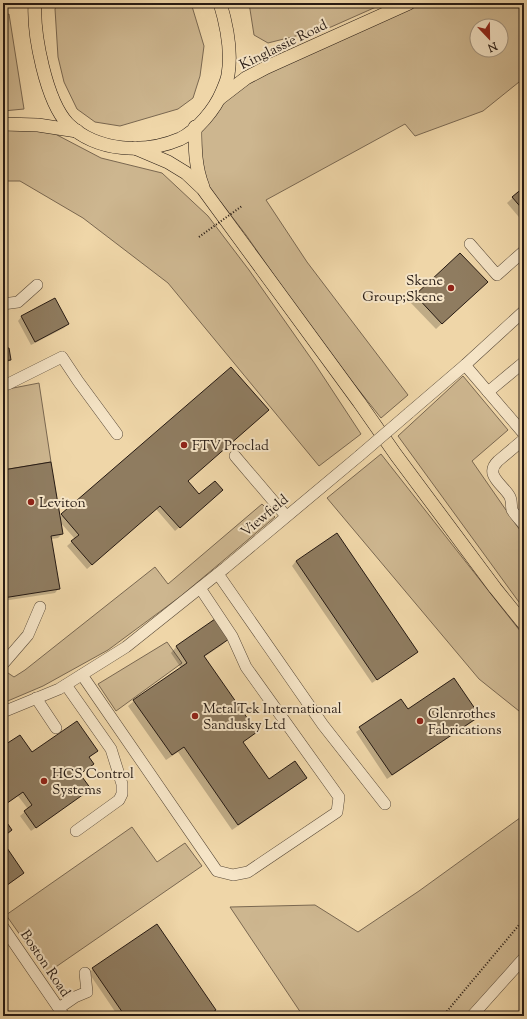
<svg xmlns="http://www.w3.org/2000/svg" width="527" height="1019" font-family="'Sorts Mill Goudy',serif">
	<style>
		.green { fill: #cdb68f; stroke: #7a6851; fill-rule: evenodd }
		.shadow { fill: #0003 }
		.building { fill: #8f7c60; stroke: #261a13 }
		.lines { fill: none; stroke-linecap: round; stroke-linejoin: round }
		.minor-casing { stroke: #584938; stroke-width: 12 }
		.major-casing { stroke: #261a13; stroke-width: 14 }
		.path { stroke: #261a13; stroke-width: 2; stroke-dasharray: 1 2; stroke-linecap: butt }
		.minor { stroke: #f5e4c6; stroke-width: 11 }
		.major { stroke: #efd6a8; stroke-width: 13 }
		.minor-bridge-casing { stroke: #584938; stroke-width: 12; stroke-linecap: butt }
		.path-bridge { stroke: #261a13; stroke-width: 2; stroke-dasharray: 1 2; stroke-linecap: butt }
		.minor-bridge { stroke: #f5e4c6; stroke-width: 11 }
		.poi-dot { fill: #8f2418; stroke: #f5e4c6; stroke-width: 1.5 }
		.labels { text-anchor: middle; stroke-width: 4; stroke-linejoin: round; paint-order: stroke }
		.street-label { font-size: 14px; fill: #261a13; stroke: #f5e4c6 }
		.poi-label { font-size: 14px; fill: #261a13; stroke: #f5e4c6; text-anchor: start }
	</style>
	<rect width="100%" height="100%" fill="#efd6a8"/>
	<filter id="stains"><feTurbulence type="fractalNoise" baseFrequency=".005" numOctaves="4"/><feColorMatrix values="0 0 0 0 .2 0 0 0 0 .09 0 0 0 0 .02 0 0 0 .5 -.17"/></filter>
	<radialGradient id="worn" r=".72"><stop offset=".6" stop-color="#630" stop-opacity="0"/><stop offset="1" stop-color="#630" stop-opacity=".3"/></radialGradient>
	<g class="green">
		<path d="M58,3H191L204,46L200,76L193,98L178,109L120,126L95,122L77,109L64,82L58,57L55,9Z"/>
		<path d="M249,3H385L331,27L268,43L254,35Z"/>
		<path d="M409,3H524V78L483,111L415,136L405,124L266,200L307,262L408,395L381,418L350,379L290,298L246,235L220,201L203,189L195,144L210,113L230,89ZM477,26H501V50H477Z"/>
		<path d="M9,14L24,109L3,111V16Z"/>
		<path d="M3,124L38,125L101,158L162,173L208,216L249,270L315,364L361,434L319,466L168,283L83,218L20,181H3Z"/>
		<path d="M463,376L508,430L472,461L524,536V609L398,436Z"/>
		<path d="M39,383L51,462L3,470V390Z"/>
		<path d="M381,454L524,636V715L479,679L327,498Z"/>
		<path d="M262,504L275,517L181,596L108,650L43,686L3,703V675L8,673L14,677L25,670L155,567L168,584Z"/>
		<path d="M167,642L182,663L116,711L98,684Z"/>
		<path d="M524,815V962L473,1016H303L230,907L315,905L358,932L419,891Z"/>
		<path d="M132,827L157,862L185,843L202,866L47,973L6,915Z"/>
	</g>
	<g class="shadow">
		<path d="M524,188V223L507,203Z"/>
		<path d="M460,254L481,287L436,329L410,302Z"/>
		<path d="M22,316L68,324L64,328L31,345L18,321Z"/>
		<path d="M3,349L10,360L6,364L3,365Z"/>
		<path d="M3,471L60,517L62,515L187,481L199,496L217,494L175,531L156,509L87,569L67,546L75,539L60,522L62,534L58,538L51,539L59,588L55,593L3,601Z"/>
		<path d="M296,561L417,652L372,683L292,566Z"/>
		<path d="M215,620L228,639L222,645L204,657L256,732L242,743L269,781L305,778L300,783L232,830L178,752L166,760L128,706L134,701L181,668L171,653L176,647Z"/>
		<path d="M400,700L407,711L479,715L475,720L387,779L356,732Z"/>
		<path d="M3,748L32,754L97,751L89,758L93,764L80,774L90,789L31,831L20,816L28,809L18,796L3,806Z"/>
		<path d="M3,852L23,873L3,889Z"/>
		<path d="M93,969L215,1010L208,1016H118L89,973Z"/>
	</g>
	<g class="building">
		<path d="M524,187V211L512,197Z"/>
		<path d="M460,253L488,282L442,324L415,295Z"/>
		<path d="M55,298L69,324L35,342L21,316Z"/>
		<path d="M3,348H9L11,360L3,361Z"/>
		<path d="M231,367L269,410L188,481L199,494L215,481L223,490L180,528L160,506L92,565L71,541L79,535L61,514Z"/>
		<path d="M51,462L63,534L51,536L60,589L3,598V470Z"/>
		<path d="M337,533L418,652L377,680L296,561Z"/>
		<path d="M215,619L229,639L204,656L257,732L243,742L269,779L295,761L307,778L238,825L184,747L172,755L133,700L187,663L176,646Z"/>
		<path d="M454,678L480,716L392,775L359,727L401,699L408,709Z"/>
		<path d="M77,721L98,751L89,757L94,764L80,774L91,789L36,828L24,811L32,805L23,792L3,806V746L20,735L32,752Z"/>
		<path d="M3,817L12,830L3,837Z"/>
		<path d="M7,848L24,873L3,888V851Z"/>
		<path d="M157,924L216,1010L207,1016H125L92,968Z"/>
	</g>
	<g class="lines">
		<g class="minor-casing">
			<g id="minor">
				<path d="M470,244L497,275L524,251"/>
				<path d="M3,304L18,302L37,285"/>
				<path d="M465,365L524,434"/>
				<path d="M3,385L8,384L62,357L78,381L117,434"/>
				<path d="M488,392L524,362"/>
				<path d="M409,413L465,365L524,311"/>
				<path d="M524,439L498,461C483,475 504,485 510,497C512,501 511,506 512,510C515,515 520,520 524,525"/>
				<path d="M235,456L286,516"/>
				<path d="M218,574L323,725L385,804"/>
				<path d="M3,664L28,635L40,607"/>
				<path d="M82,675L217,871L233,875L248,872L337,812L339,797L246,667L232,636L200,588"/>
				<path d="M66,685L111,749L122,784V794L119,800L76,831"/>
				<path d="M36,698L56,728"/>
				<path d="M3,712L59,689L126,647L225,568L359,456"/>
				<path d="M3,927L64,1016"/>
				<path d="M59,1008L75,997L87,992L85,973"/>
				<path d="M472,1016L524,958"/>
			</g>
		</g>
		<g class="major-casing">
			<g id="major">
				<path d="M35,3C33,34 46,101 68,124C97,152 145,154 180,139C197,131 215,109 222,92C224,87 227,81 228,75C232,51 227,26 220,3"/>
				<path d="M220,98L246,78L267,67L409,3"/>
				<path d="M3,124L38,125L77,131"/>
				<path d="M195,127C195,148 195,167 203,187"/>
				<path d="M135,148L168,162L186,173L203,189L359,402L396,455L495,588L524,624"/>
			</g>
		</g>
		<path class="path" d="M443,1016L524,919"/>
		<use href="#minor" class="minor"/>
		<use href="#major" class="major"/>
		<g class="minor-bridge-casing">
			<path id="minor-bridge" d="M359,456L409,413"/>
		</g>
		<path class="path-bridge" d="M199,237L242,206"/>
		<use href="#minor-bridge" class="minor-bridge"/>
	</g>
	<g class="poi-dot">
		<circle cx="451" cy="288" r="4"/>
		<circle cx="184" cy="445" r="4"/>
		<circle cx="31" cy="502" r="4"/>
		<circle cx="195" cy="716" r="4"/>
		<circle cx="420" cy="721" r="4"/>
		<circle cx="44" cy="781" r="4"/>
	</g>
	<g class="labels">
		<g class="street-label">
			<text transform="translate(283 44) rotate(-26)" y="5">Kinglassie Road</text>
			<text transform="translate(264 515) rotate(-40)" y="5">Viewfield</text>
			<text transform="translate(46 963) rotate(56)" y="5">Boston Road</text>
		</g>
		<g class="poi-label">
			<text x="443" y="285" text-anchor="end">Skene<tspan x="443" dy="16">Group;Skene</tspan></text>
			<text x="192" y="450">FTV Proclad</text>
			<text x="39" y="507">Leviton</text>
			<text x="203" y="713">MetalTek International<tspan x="203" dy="16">Sandusky Ltd</tspan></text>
			<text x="428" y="718">Glenrothes<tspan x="428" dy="16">Fabrications</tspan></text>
			<text x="52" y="778">HCS Control<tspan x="52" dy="16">Systems</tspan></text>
		</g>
	</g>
	<rect width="527" height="1019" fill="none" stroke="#efd6a8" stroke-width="16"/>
	<rect x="4" y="4" width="519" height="1011" fill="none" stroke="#261a13" stroke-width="2"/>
	<rect x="8" y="8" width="511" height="1003" fill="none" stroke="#261a13"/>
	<g transform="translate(489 38) rotate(158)"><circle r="19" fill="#f5e4c6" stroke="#a2937e"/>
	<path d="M0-3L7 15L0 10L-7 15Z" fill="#8f2418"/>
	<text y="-6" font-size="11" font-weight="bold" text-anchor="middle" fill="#261a13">N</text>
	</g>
	<rect width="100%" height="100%" filter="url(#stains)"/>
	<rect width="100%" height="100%" fill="url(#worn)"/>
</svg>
